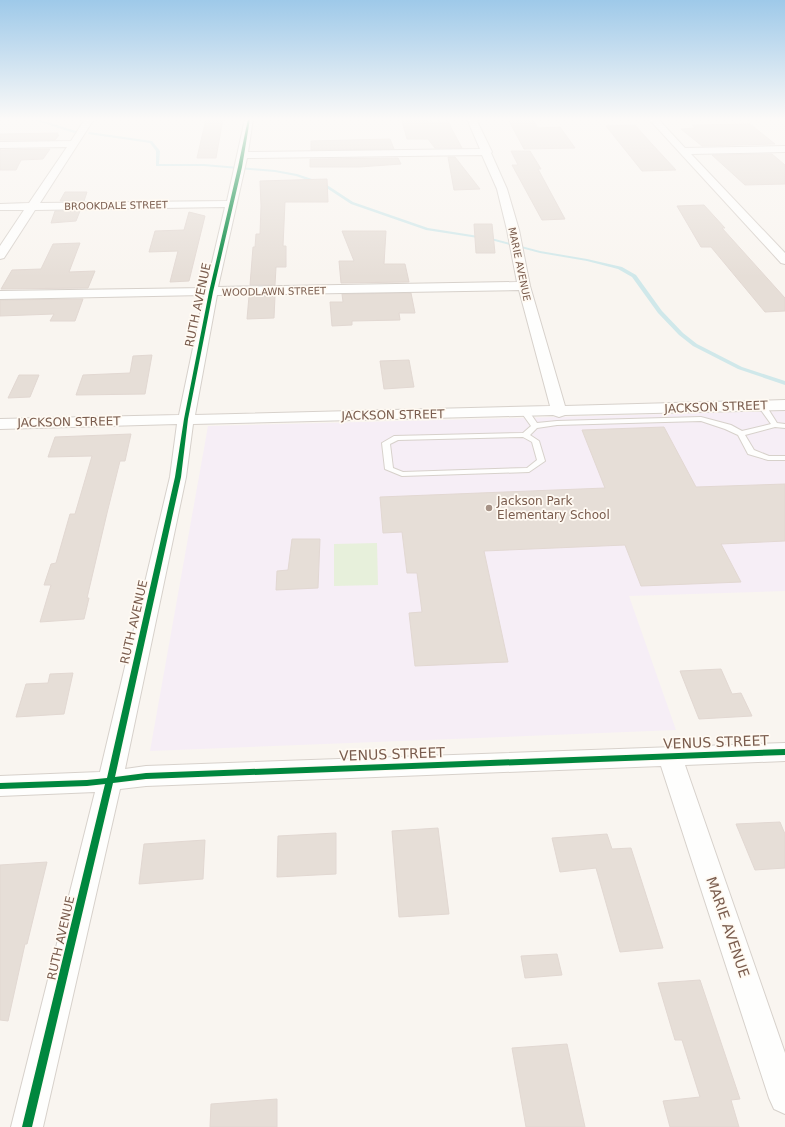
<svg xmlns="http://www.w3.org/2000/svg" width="785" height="1127" font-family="'DejaVu Sans',sans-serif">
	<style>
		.education { fill: #f6eef6 }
		.green { fill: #e7f0db }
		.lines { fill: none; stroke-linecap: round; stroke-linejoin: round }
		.stream { fill: #d0e8ea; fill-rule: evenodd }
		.building { fill: #e6ded7; stroke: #e2d8d2 }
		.lane-casing { stroke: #d7d1cb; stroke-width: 2 }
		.street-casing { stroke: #d7d1cb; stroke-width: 2 }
		.lane { fill: #fefefd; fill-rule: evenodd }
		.street { fill: #fefefd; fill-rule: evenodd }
		.cycleway-casing { stroke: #fffaf3; stroke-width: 2 }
		.cycleway { fill: #00873e; fill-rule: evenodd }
		.poi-dot { fill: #a69286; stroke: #fffaf3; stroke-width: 1.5 }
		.labels { text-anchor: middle; stroke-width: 3.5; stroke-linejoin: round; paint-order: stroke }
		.far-street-label { font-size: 10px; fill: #7a5c4d; stroke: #fffaf3 }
		.street-label { font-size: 12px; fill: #7a5c4d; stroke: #fffaf3 }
		.poi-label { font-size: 12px; fill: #7a5c4d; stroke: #fffaf3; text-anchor: start }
		.near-street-label { font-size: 14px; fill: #7a5c4d; stroke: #fffaf3 }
	</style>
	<rect width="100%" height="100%" fill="#f9f5f0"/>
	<path class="education" d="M785,411V591L629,596L676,730L150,751L208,426Z"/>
	<path class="green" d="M377,543L378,585L334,586V544Z"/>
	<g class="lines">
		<g class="stream">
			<path d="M37,119L76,131L77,132L74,133L31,119Z"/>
			<path d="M89,132L152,141L160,151L159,164H204L275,170L297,174L324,183L353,202L428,228L491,238L540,251L587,259L622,267L636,275L662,311L683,333L697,344L742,367L785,381V385L738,369L693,346L679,335L658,313L632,277L618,269L587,261L540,253L491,240L426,230L351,204L322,185L296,176L275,172L204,166H156V151L150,143L88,134Z"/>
		</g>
	</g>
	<g class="building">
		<path d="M206,119H223L216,158H197Z"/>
		<path d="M508,119L533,121L538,128L560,127L575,148L524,149Z"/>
		<path d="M428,120V122H448L462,148H435L428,139H407L402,121Z"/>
		<path d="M750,124L775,144L702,146L681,129L695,128L692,125Z"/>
		<path d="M635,125L651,143L676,170L642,171L606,126Z"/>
		<path d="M58,133L57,135H59L55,140H0V134Z"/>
		<path d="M390,139L394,149L311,150V141Z"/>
		<path d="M0,149V150L50,149L43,159L21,160L16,170H0Z"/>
		<path d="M511,151H530L541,169H538L565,219L542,220L512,165H518Z"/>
		<path d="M772,154L785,165V184L745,185L712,155Z"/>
		<path d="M448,157H455L480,189L454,190Z"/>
		<path d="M398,158L401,164L359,167H310V159Z"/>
		<path d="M327,179L328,202H285L283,246H286V267H276L275,285H250L253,247H255L256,234H260L261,206L260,181Z"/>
		<path d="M65,192H87L84,201H60Z"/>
		<path d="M704,205L725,228H722L785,298V311L765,312L711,247H701L677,206Z"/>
		<path d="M55,211H80L76,221L51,223Z"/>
		<path d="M189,212L205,216L189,281L170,282L178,251L149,252L155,231L184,230Z"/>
		<path d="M474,224H492L495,253H476Z"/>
		<path d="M342,231H386L384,264H405L409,282L341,283L339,261H354Z"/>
		<path d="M80,243L69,272L95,271L88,288L1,289L12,270L41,269L53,244Z"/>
		<path d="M411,293L415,313H399L400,320L352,321V325L332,326L330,302H343L342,294Z"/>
		<path d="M249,296H275L274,318L247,319Z"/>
		<path d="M83,299L75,321H50L54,314L0,316V300Z"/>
		<path d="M152,355L145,394L76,395L83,375L130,373L133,356Z"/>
		<path d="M409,360L414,387L384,389L380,361Z"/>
		<path d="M19,375H39L30,397L8,398Z"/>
		<path d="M664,427L696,487L785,484V541L721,544L741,582L641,586L625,545L484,551L508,662L415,666L409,613L422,612L417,573H407L402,532L383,533L380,497L605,488L582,430Z"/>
		<path d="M131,434L125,461H120L107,513L87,598H89L84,619L40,622L51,585H44L51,564L56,563L70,514H75L92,456L48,457L55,437Z"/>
		<path d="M292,539H320L318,588L276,590L277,571L288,570Z"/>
		<path d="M721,669L732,694L741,693L752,716L699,719L680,671Z"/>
		<path d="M73,673L64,714L16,717L26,684L48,683L50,674Z"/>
		<path d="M780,822L785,834V868L755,870L736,824Z"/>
		<path d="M438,828L449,914L399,917L392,831Z"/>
		<path d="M336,833V874L277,877L278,836Z"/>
		<path d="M607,834L612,849L631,848L663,948L620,952L596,868L560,872L552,838Z"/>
		<path d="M205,840L203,879L139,884L144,844Z"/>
		<path d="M47,862L27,944H25L8,1021L0,1020V865Z"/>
		<path d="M557,954L562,975L525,978L521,956Z"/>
		<path d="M700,980L740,1099L731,1100L739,1127H670L663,1101L700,1097L682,1040H675L658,983Z"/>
		<path d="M567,1044L585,1127H526L512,1048Z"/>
		<path d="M277,1099V1127H210L211,1104Z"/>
	</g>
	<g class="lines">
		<g class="lane-casing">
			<path id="lane" d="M759,404H765L777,423L785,424V428L775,427L745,435L754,450L769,456H785V460H768L748,454L738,435L725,429L701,421L557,425L537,428L530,435L539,441L545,461L529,472L402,476L385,469L382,443L394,436L523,433L531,426L521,412L525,410H528L537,423L557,421L701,417L731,425L742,431L771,424L758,406ZM523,437L532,442L537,460L527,468L403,472L393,468L390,444L398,440Z"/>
		</g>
		<g class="street-casing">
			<g id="street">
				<path d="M85,119H94L40,203L227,201L245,119H253L248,152L480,149L467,119H476L492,152L491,153L507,189L519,230L530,286L565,406L785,400V410L565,415L559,417L553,415L193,424L186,477L125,769L146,766L785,743V761L685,765L785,1053V1114L774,1109L769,1098L661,766L146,786L120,789L43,1127H11L95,792L0,796V776L100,772L170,477L177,424L0,429V419L179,415L204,295L0,299V291L206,288L225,207L35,210L4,258L0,259V246L24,210H0V204L29,203L67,147L0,148V142L71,141ZM482,155L497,189L507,230L517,282L218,287L247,158ZM519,290L550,406L195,415L217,295Z"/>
				<path d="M649,119H658L685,148L785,146V152L691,154L785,253V264L781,263Z"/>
			</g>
		</g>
		<use href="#lane" class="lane"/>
		<use href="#street" class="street"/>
		<g class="cycleway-casing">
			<path id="cycleway" d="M248,119H250L242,167L213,292L188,419L181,477L115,777L146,773L785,749V755L146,779L113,783L32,1127H22L105,784L87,786L0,789V783L87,780L107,778L175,477L184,419L209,292L238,167Z"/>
		</g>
		<use href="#cycleway" class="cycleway"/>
	</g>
	<linearGradient id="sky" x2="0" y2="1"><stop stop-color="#9ec9e9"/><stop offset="0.43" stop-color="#fcfaf8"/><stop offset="1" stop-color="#fcfaf8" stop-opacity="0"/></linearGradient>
	<rect width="785" height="277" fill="url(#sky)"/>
	<circle class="poi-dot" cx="489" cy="508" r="4"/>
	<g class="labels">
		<g class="far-street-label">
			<text transform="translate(116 205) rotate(-1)" y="4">BROOKDALE STREET</text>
			<text transform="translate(520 264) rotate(78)" y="4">MARIE AVENUE</text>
			<text transform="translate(274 291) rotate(-1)" y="4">WOODLAWN STREET</text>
		</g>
		<g class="street-label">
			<text transform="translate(198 305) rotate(-78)" y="4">RUTH AVENUE</text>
			<text transform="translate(716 407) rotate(-2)" y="4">JACKSON STREET</text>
			<text transform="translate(393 415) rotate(-1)" y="4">JACKSON STREET</text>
			<text transform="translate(69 422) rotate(-1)" y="4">JACKSON STREET</text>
			<text transform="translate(134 622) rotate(-77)" y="4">RUTH AVENUE</text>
			<text transform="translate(61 938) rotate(-77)" y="4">RUTH AVENUE</text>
		</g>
		<g class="poi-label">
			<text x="497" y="505">Jackson Park<tspan x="497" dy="14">Elementary School</tspan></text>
		</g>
		<g class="near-street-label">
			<text transform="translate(716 742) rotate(-2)" y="5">VENUS STREET</text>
			<text transform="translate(392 754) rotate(-2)" y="5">VENUS STREET</text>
			<text transform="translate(728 927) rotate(71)" y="5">MARIE AVENUE</text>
		</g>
	</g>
</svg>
